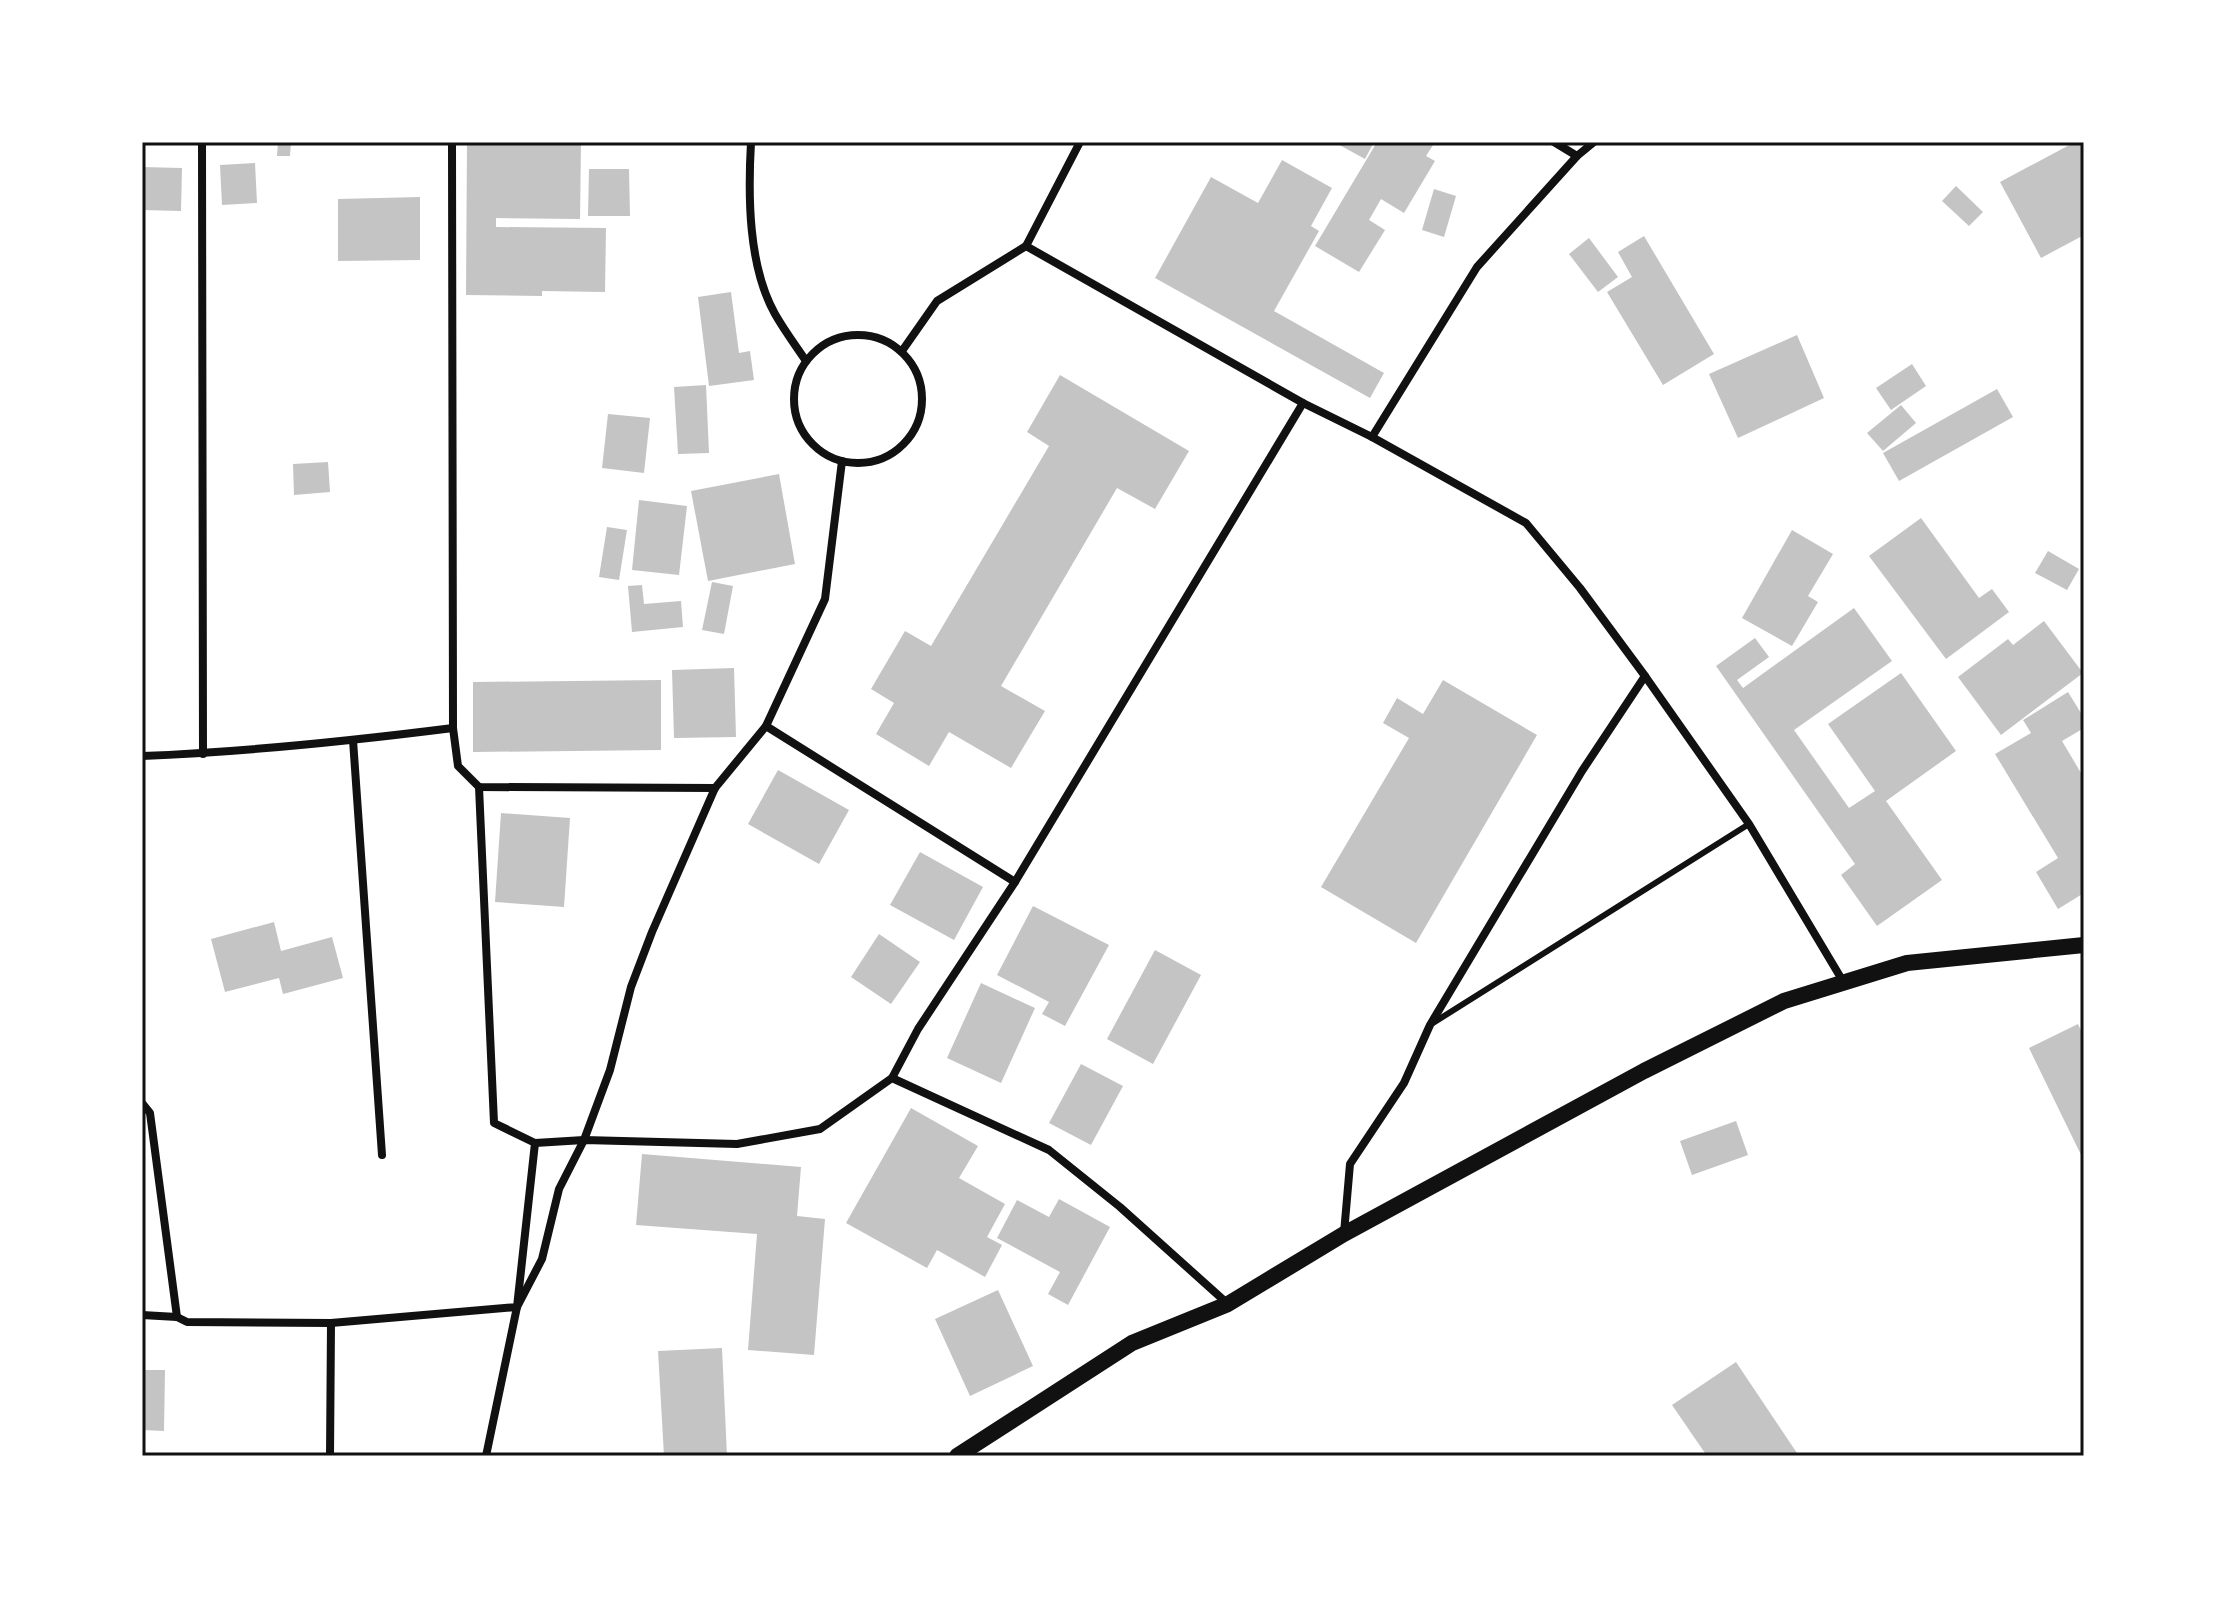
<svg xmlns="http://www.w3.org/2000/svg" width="2226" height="1598" font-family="'Roboto Condensed',sans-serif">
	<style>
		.building { fill: #c4c4c4 }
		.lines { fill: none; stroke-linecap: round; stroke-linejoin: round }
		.service { stroke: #111; stroke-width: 6 }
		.minor { stroke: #111; stroke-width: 8 }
		.secondary { stroke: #111; stroke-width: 16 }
		.neatline { fill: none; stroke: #111; stroke-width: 3 }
	</style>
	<rect width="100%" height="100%" fill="#fff"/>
	<g class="building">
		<path d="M278,142H291L290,156H277Z"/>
		<path d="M467,142H581L580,219L496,218V227L606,228L605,292L542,291V296L466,295Z"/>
		<path d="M1334,142H1374L1365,159Z"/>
		<path d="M1377,142H1435L1426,156L1435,161L1404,213L1381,199L1369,220L1385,230L1359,272L1315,246Z"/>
		<path d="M2075,142H2084V235L2041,258L2000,182Z"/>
		<path d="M1282,160L1332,188L1311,226L1319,231L1274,311L1384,373L1370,398L1155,278L1211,177L1258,203Z"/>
		<path d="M255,163L257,203L222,205L220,165Z"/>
		<path d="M142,167L182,168L181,211L142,210Z"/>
		<path d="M589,169H629L630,216H588Z"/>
		<path d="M1956,186L1983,212L1969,226L1942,201Z"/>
		<path d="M1434,189L1456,196L1444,237L1422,230Z"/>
		<path d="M420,197V260L338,261V199Z"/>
		<path d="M1644,236L1714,354L1663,385L1607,292L1632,277L1618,252Z"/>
		<path d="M1589,238L1618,277L1598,292L1569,254Z"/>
		<path d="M731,292L739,353L750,351L754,380L709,386L698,297Z"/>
		<path d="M1797,335L1824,398L1738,438L1709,374Z"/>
		<path d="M1912,364L1926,386L1891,410L1876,388Z"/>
		<path d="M1060,375L1189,451L1155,509L1117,488L1001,686L1045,711L1011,768L949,732L929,766L876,734L894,703L871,689L905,631L931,646L1049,446L1027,432Z"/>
		<path d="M706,385L709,453L678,454L674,387Z"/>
		<path d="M1997,389L2013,417L1899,481L1883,453Z"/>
		<path d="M1901,405L1916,423L1883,451L1867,433Z"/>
		<path d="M608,414L650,418L644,473L602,468Z"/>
		<path d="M328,462L330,492L294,495L293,464Z"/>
		<path d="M779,474L795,564L708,581L691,491Z"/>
		<path d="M639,500L687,506L679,575L632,570Z"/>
		<path d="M1921,518L1979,598L1992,589L2009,612L1946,659L1869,556Z"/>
		<path d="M607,527L627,530L619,580L599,577Z"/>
		<path d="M1792,530L1833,554L1808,596L1818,602L1792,646L1742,618Z"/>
		<path d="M2048,551L2079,569L2067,590L2035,573Z"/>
		<path d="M712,582L733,586L724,634L702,630Z"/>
		<path d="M642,585L644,604L681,601L683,627L632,632L628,586Z"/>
		<path d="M1854,608L1892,661L1794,730L1849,808L1875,791L1828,724L1901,673L1956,751L1886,801L1942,880L1877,926L1841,875L1855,864L1716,666L1755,638L1769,657L1737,680L1743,688Z"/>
		<path d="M2044,621L2083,673L2001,735L1958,677L2008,639L2013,645Z"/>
		<path d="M734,668L736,737L674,738L672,670Z"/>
		<path d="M661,680V750L473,752V682Z"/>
		<path d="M1443,680L1537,735L1416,943L1321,887L1409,738L1383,723L1397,698L1423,714Z"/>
		<path d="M2068,692L2084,718V728L2062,741L2084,778V893L2058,909L2036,872L2058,858L1995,754L2031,733L2023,720Z"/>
		<path d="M778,770L849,810L819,864L748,824Z"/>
		<path d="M501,813L570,818L564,907L495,902Z"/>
		<path d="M920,852L983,887L954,940L890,905Z"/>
		<path d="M1033,906L1109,945L1065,1026L1042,1014L1049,1002L997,975Z"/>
		<path d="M274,922L281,951L332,937L343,978L283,994L279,978L225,992L211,939Z"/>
		<path d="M879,934L920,962L891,1004L851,977Z"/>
		<path d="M1155,950L1201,975L1153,1064L1107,1039Z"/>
		<path d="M981,983L1035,1008L1001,1083L947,1058Z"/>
		<path d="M2078,1024L2084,1037V1161L2029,1048Z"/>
		<path d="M1081,1064L1123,1086L1091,1145L1049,1123Z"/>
		<path d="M911,1108L978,1146L959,1178L1005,1204L987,1237L1002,1245L985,1277L937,1250L927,1268L846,1223Z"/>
		<path d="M1736,1121L1748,1155L1692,1175L1680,1141Z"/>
		<path d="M642,1154L801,1167L797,1216L825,1219L814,1355L748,1350L757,1234L636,1225Z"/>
		<path d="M1059,1199L1110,1227L1068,1305L1048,1294L1060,1272L997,1238L1017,1200L1049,1217Z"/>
		<path d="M998,1290L1033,1366L970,1396L935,1319Z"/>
		<path d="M722,1348L727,1456H664L658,1351Z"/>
		<path d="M1736,1362L1799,1456H1707L1672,1405Z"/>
		<path d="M142,1370H165L164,1431L142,1430Z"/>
	</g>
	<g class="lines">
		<path class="service" d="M1433,1023L1749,824"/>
		<g class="minor">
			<path d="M202,142L203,754"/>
			<path d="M452,142L453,728"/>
			<path d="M751,142C748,195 748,266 775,314C784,330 796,346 806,361"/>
			<path d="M1554,142L1577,156"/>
			<path d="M1026,246L1303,403L1372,437L1526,523L1580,588L1645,676"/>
			<circle cx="858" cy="399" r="64"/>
			<path d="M902,351L937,301L1026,246L1080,142"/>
			<path d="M1372,437L1477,267L1577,156L1594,142"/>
			<path d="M766,726L1015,882"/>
			<path d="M353,740L382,1155"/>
			<path d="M142,756C246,752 350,741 453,728L458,766L479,787L715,788"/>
			<path d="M892,1078L918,1029L1015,882L1303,403"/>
			<path d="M142,1103L150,1113L177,1317"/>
			<path d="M535,1143L584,1140L737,1144L820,1129L892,1078L1049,1150L1120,1207L1228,1304"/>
			<path d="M1344,1233L1350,1164L1404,1083L1430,1025L1582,771L1645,676L1749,824L1844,983"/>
			<path d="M142,1315L177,1317L187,1322L331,1323L517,1307L535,1143L494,1123L479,787"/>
			<path d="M330,1456L331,1323"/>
			<path d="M486,1456L517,1307L542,1259L559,1189L584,1140L610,1070L631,987L652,932L715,788L766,726L825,599L842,461"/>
		</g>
		<path class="secondary" d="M957,1456L1132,1343L1228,1304L1344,1234L1644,1071L1784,1001L1907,963L2084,945"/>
	</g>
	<rect width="2226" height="1598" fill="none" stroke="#ffffff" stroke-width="288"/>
	<rect x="144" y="144" width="1938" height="1310" class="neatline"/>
</svg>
